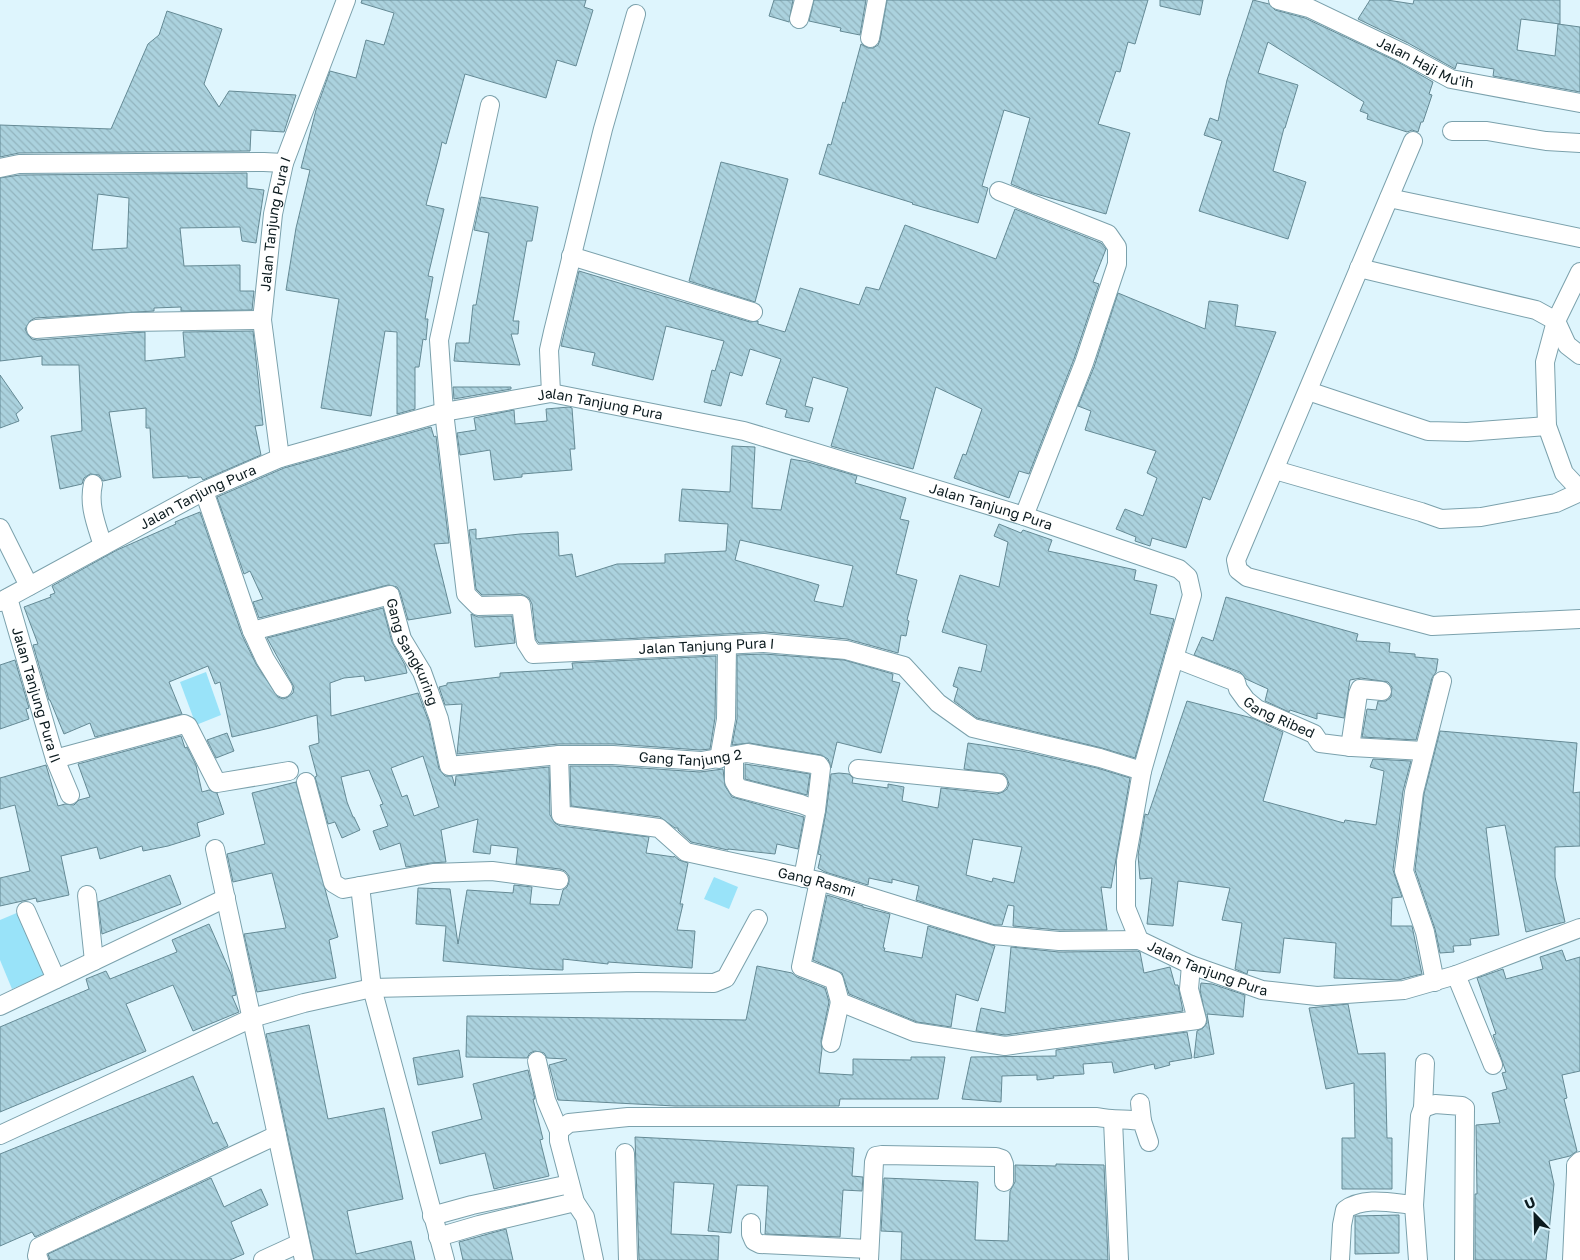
<svg xmlns="http://www.w3.org/2000/svg" width="1580" height="1260" font-family="'Golos Text',sans-serif">
	<style>
		.grass { fill: #99e3f9 }
		.building { fill: url(#building-back-hatch); stroke: #658a95; fill-rule: evenodd }
		.lines { fill: none; stroke-linecap: round; stroke-linejoin: round }
		.minor-casing { stroke: #7ba1ac; stroke-width: 20 }
		.minor { stroke: #fff; stroke-width: 18 }
		.labels { text-anchor: middle; stroke-width: 4; stroke-linejoin: round; paint-order: stroke }
		.street-label { font-size: 14px; fill: #0c1b1f; stroke: #def5fd }
	</style>
	<defs>
		<pattern id="building-back-hatch" width="6" height="6" patternUnits="userSpaceOnUse" patternTransform="scale(1.25)"><rect width="6" height="6" fill="#abd2de"/><path d="M-1 5l2 2M0 0l6 6M5-1l2 2" fill="none" stroke="#92b4be"/></pattern>
	</defs>
	<rect width="100%" height="100%" fill="#def5fd"/>
	<g class="grass">
		<path d="M206,672L221,715L196,725L180,682Z"/>
		<path d="M714,877L738,887L729,909L704,899Z"/>
		<path d="M19,912L45,975L12,989L0,960V920Z"/>
	</g>
	<g class="building">
		<path d="M362,0H586L584,7L593,10L576,66L557,60L546,98L465,74L446,144L442,142L439,156L426,205L444,209L428,276L433,277L425,319H428L426,340L423,339L419,367H415V409L397,414V332L385,331L371,416L321,408L339,299L286,290L296,228L310,170L301,168L316,110L330,71L356,78L366,40L384,45L394,13L361,3Z"/>
		<path d="M774,0H793L789,22L769,16Z"/>
		<path d="M814,0H866L860,35L840,31L841,28L809,21Z"/>
		<path d="M887,0H1148L1135,44L1128,42L1120,72L1116,71L1098,124L1130,133L1106,214L1033,193L1011,184L1030,118L1004,110L982,186L988,188L978,223L912,204L913,203L819,174L828,144L831,145L843,102L845,103L861,44L868,48H873L878,45L880,40Z"/>
		<path d="M1160,0H1203L1200,15L1160,6Z"/>
		<path d="M1253,0L1269,4L1275,10L1305,18L1398,62L1433,82L1429,94L1432,95L1423,122H1421L1418,132L1412,130L1407,132L1367,119L1368,114L1360,111L1364,102L1268,42L1258,73L1298,85L1285,128H1284L1273,171L1306,182L1288,239L1199,211L1222,141L1204,135L1210,118L1218,121L1227,80Z"/>
		<path d="M1370,0H1387L1413,4L1414,0H1560V24L1521,19L1517,50L1555,56L1558,24L1580,27V92L1493,76L1494,69L1457,63L1455,69L1408,43L1358,19Z"/>
		<path d="M167,11L222,29L204,84L219,107L229,91L296,95L284,132L251,130L250,151L19,153L0,157V125L111,129L148,44L159,35Z"/>
		<path d="M721,162L788,179L755,302L689,281Z"/>
		<path d="M247,173V188L264,190L256,243L242,241L240,227L180,228L184,266L240,265V291H254L252,310L181,311V307L154,308V311L35,318L30,321L25,329L28,335L32,339L37,340L145,332V361L185,357L183,332L253,331L263,425L255,426L261,455L203,480L201,477L188,478V476L153,478L150,428H146V408L109,412L121,477L103,481L99,475L90,474L84,478L82,484L60,489L51,436L82,431L79,365H42V356L0,361V178L20,175ZM98,194L129,198L127,248L92,250Z"/>
		<path d="M481,197L538,207L532,241H527L513,321H519L518,334H511L520,365L454,361L456,343H469L473,305H476L489,233L474,230Z"/>
		<path d="M1015,209L1101,243L1106,249L1093,282L1099,284L1074,359L1029,474L1019,471L1009,498L954,478L963,454L966,455L982,409L936,387L913,469L831,446L848,388L813,377L805,406L813,408L809,422L785,417L787,410L766,404L781,359L750,349L742,376L730,372L721,406L704,402L712,370L715,371L724,341L666,326L653,380L592,365L595,353L561,346L579,271L750,322L758,321V324L785,332L800,288L859,305L866,287L879,290L905,225L996,259Z"/>
		<path d="M1118,293L1205,329L1209,301L1238,305L1235,326L1276,332L1210,500L1203,497L1186,548L1152,538L1150,546L1135,541L1136,537L1116,529L1125,509L1143,516L1157,478L1147,473L1156,451L1085,430L1091,411L1078,406L1094,367Z"/>
		<path d="M0,375L23,408L16,414L19,421L0,428Z"/>
		<path d="M453,387H511V389L454,399Z"/>
		<path d="M569,407L572,408L575,449H570L572,470L522,474V477L494,480L490,450L460,455L457,433L476,430L474,418L514,410L515,424L547,421L546,409Z"/>
		<path d="M431,427L434,437L436,436L449,543L434,544L451,613L408,620L400,592L397,587L388,585L259,618L253,602L263,599L250,571L244,574L217,497L284,468Z"/>
		<path d="M732,446L755,447L752,508L781,510L791,459L808,462L857,476L855,483L906,498L900,519L909,521L896,574L917,580L907,620L909,621L906,636L901,635L898,653L847,639L765,632L539,643L536,639L532,604L529,598L521,594L482,595L476,589L469,530L476,529V539L520,534L558,532L559,556L572,554L576,577L617,564L665,563V554L726,551L728,524L679,521L682,489L730,492ZM740,540L853,566L843,607L814,601L819,585L735,560Z"/>
		<path d="M200,512L242,635L256,664L278,697L283,699L288,697L293,693L294,687L267,638L383,608L392,642L405,665L407,673L365,681L364,676L344,678L330,683L331,716L418,693L429,722L439,769L445,776H452L455,786L456,776L549,767L550,815L555,823L560,826L649,837L646,853L674,857V856L679,860L688,863L680,904H683L677,930L695,931L692,968L608,962V964L563,959V970L534,969L443,961L446,926L416,924L418,888L450,889L458,944L467,890L513,893L514,885L532,887L530,904L559,905L563,890L567,887L569,882V876L565,871L560,869L516,864L518,848L491,845L490,854L473,852L478,819L441,830L446,862L431,863L406,867L400,843L380,850L373,831L388,826L380,805L383,804L369,770L341,777L347,802L353,817H354L360,830L342,838L335,822L328,824L315,777L317,776L309,746L319,743L317,715L274,727L232,737L220,682L215,684L208,666L169,682L182,714L95,737L90,723L64,734L50,700H49L33,645L38,644L24,607L51,597L50,595L55,593L52,586L117,550L176,524L175,522ZM423,756L439,807L414,816L407,795L402,797L391,768Z"/>
		<path d="M999,524L1021,533L1023,530L1052,540L1048,551L1136,570L1134,580L1157,585L1150,614L1174,619L1135,758L1102,748L977,718L954,701L958,688L953,686L959,667L981,672L987,645L942,632L960,575L999,587L1008,542L994,536Z"/>
		<path d="M1226,597L1358,634L1356,641L1390,643L1389,652L1415,654V657L1438,659L1436,672L1432,678L1416,740L1362,737L1367,709L1376,710L1378,701H1386L1391,697L1392,687L1388,682L1361,678L1350,680L1344,718L1317,713V719L1290,710L1289,712L1265,701L1268,689L1246,679L1240,672L1194,655L1202,637L1213,641Z"/>
		<path d="M471,614L478,617L512,616L515,643L475,647Z"/>
		<path d="M764,654L844,660L893,674L892,681L900,683L881,753L837,742L831,768L828,759L821,755L749,743L732,745L737,719V655Z"/>
		<path d="M716,656L715,718L710,749L700,750L614,744H559L457,754L462,704L445,705L439,687L447,685V683L500,677V673L573,669L572,663Z"/>
		<path d="M15,660L29,708L26,709L29,719L0,729V665Z"/>
		<path d="M1187,701L1252,718L1283,732L1263,801L1344,823L1345,820L1376,825L1384,771L1370,767L1373,759L1411,761L1403,791L1393,870L1402,897L1392,898L1391,926H1412L1422,974L1398,980L1334,978L1336,943L1284,938L1280,973L1248,970L1247,974L1235,969L1242,923L1222,920L1230,888L1178,881L1173,926L1147,924L1152,878L1140,879L1138,855L1145,814L1148,815Z"/>
		<path d="M1440,731L1577,743L1573,793L1580,792V846L1555,847V877L1565,922L1526,932L1505,825L1486,828L1499,935L1470,939L1471,945L1453,946L1454,952L1440,953L1435,929L1415,870L1424,794Z"/>
		<path d="M227,733L234,751L216,758L207,740Z"/>
		<path d="M181,736L185,748L187,747L196,765L202,792L209,790L217,793L224,814L197,823L200,836L168,846L143,851L142,846L100,859L97,847L61,856L69,895L37,902L36,898L0,906V878L30,871L15,805L0,809V778L46,765L58,806L65,804L74,805L79,800L90,797L78,764Z"/>
		<path d="M968,743L1022,751L1097,768L1130,778L1111,888L1101,887L1107,930H1059L1013,926L1014,906L1008,905L1002,925H995L916,900L919,886L892,879V883L869,878L868,885L825,872L818,868L821,855L818,854L826,812L831,774L839,773L849,774L853,778L852,783L888,788V784L904,787L902,801L938,808L941,788L997,794L1003,792L1007,789L1009,784L1007,778L1004,774L964,769ZM973,839L1022,847L1014,883L993,878L992,882L966,875Z"/>
		<path d="M745,764L810,774L807,795L745,779Z"/>
		<path d="M570,766H613L700,772L723,769L725,786L732,797L804,817L798,849L777,844L775,854L728,849V850L691,842L678,830V828H675L660,817L571,806Z"/>
		<path d="M296,782L338,937L329,940L336,978L257,992L244,934L286,928L272,873L233,882L227,854L265,844L252,793Z"/>
		<path d="M170,875L181,904L102,934L98,902Z"/>
		<path d="M827,895L863,906V907L890,914L883,948H885L884,951L922,958L928,926L995,946L978,1001L956,994L951,1027L917,1022L849,994L842,973L813,960Z"/>
		<path d="M209,924L231,974L236,995L232,996L239,1012L193,1031L173,985L126,1004L146,1051L0,1112V1027L89,989L86,979L106,971L110,979L177,952L172,940Z"/>
		<path d="M1011,947L1059,952L1137,951L1140,952L1144,973L1170,967L1175,985H1178L1183,1011L1005,1035L976,1031L981,1008L1005,1013Z"/>
		<path d="M1562,950L1566,961L1580,957V1071L1562,1075L1567,1098L1564,1099L1577,1151L1570,1156L1549,1161L1554,1184L1546,1260H1475V1194H1477L1476,1125L1500,1123L1492,1093L1507,1089L1502,1073L1506,1072L1493,1035L1496,1034L1477,978L1503,969L1506,979L1543,969L1540,957Z"/>
		<path d="M757,966L792,973L797,977L825,988L829,1002L821,1041L822,1049L819,1073L853,1075V1059L911,1060V1057H945L938,1099H840L839,1106H675L558,1100L549,1065L567,1060L566,1059L547,1058L544,1053L535,1051L530,1053L527,1058L466,1057L467,1016L746,1020Z"/>
		<path d="M1201,983L1212,984L1245,995L1243,1017L1207,1014L1214,1054L1194,1058L1197,1031L1203,1028L1207,1023L1200,990Z"/>
		<path d="M1348,1004L1358,1054L1385,1053L1387,1138H1392V1189H1342V1138H1355L1354,1083L1326,1089L1309,1008Z"/>
		<path d="M309,1025L328,1119L384,1108L403,1199L347,1211L356,1254L411,1241L415,1260H314L266,1034Z"/>
		<path d="M1187,1032L1192,1058L1169,1062L1170,1065L1155,1069L1154,1064L1114,1073L1112,1062L1083,1064L1084,1074L1053,1076L1054,1078L1037,1080V1075L1002,1076L1001,1102L962,1099L971,1057L1056,1056V1050Z"/>
		<path d="M459,1050L463,1077L418,1085L413,1058Z"/>
		<path d="M528,1070L535,1099H533L543,1139L540,1140L549,1176L494,1189L485,1153L440,1164L432,1132L482,1119L473,1084Z"/>
		<path d="M193,1076L213,1124L217,1122L228,1146L35,1237L32,1232L0,1246V1154Z"/>
		<path d="M635,1137L854,1148L852,1176L863,1177L862,1191L843,1190L840,1237L765,1234L768,1186L737,1185L731,1233L708,1231L714,1184L674,1182L671,1234L719,1236L718,1260H639Z"/>
		<path d="M1056,1164L1104,1165L1108,1260H901L902,1232L881,1231L884,1178L978,1182L975,1240L1008,1241L1010,1191L1015,1182V1165L1056,1166Z"/>
		<path d="M211,1178L224,1207L261,1189L268,1205L231,1222L244,1254L230,1260H50L48,1254Z"/>
		<path d="M1399,1215V1253L1355,1254V1216Z"/>
		<path d="M506,1229L513,1260H463L459,1242Z"/>
	</g>
	<g class="lines">
		<g class="minor-casing">
			<g id="minor">
				<path id="s1" d="M1278,0L1309,8L1403,53L1451,79L1580,103"/>
				<path d="M799,19L804,0"/>
				<path d="M870,38L877,0"/>
				<path id="s2" d="M490,105L439,340L444,412L466,594L478,606L521,605L526,643L533,654L764,643L846,650L904,666L938,703L973,728L1100,758L1142,771"/>
				<path d="M1452,131H1487L1546,141L1580,143"/>
				<path d="M1413,141L1236,560L1238,570L1247,577L1432,626L1580,619"/>
				<path d="M0,168L19,164L264,162L284,163"/>
				<path d="M999,191L1108,234L1117,247V264L1084,363L1024,516"/>
				<path d="M1389,198L1580,238"/>
				<path d="M571,256L753,312"/>
				<path d="M1359,268L1536,310L1556,321L1567,345L1580,355"/>
				<path d="M1580,272L1556,321L1545,362L1547,426L1564,473L1580,490"/>
				<path d="M36,329L131,322L262,320"/>
				<path d="M1308,391L1428,431L1467,432L1547,426"/>
				<path d="M551,393L549,350L553,332L603,129L636,14"/>
				<path id="s3" d="M280,458L262,320L273,214L284,163L346,0"/>
				<path d="M1275,470L1421,512L1441,519L1481,517L1556,503L1580,492"/>
				<path d="M93,484C88,506 97,526 103,546"/>
				<path id="s4" d="M204,491L252,631L390,595L402,639L422,672L439,719L449,766L559,755H613L701,761L747,753L819,765L821,768L816,810"/>
				<path d="M0,528L29,586"/>
				<path id="s5" d="M8,598L55,759L70,795"/>
				<path id="s6" d="M0,602L204,491L280,458L444,412L551,393L744,431L1024,516L1179,569L1188,577L1192,595L1142,771L1126,861V908L1139,940L1191,965L1262,990L1317,996L1404,990L1456,975L1580,928"/>
				<path d="M252,631L265,659L283,688"/>
				<path id="s7" d="M1174,658L1236,682L1238,689L1246,700L1257,709L1314,734L1320,743L1352,747L1424,751"/>
				<path d="M1350,747L1358,694L1360,689L1382,691"/>
				<path id="s8" d="M559,755L561,815L659,828L686,852L819,881L993,935L1059,941L1139,940"/>
				<path d="M734,756V781L738,788L801,804L816,810L803,878"/>
				<path d="M55,759L184,724L188,726L217,783L289,771"/>
				<path d="M719,759L726,719L727,645"/>
				<path d="M858,769L998,783"/>
				<path d="M306,782L333,883L343,889L433,873L492,871L559,880"/>
				<path d="M215,849L304,1260"/>
				<path d="M819,881L801,967L834,980L840,1002L914,1032L1005,1046L1197,1020L1189,989L1191,965"/>
				<path d="M360,886L372,988L445,1260"/>
				<path d="M87,895L94,961"/>
				<path d="M26,911L56,979"/>
				<path d="M1456,975L1493,1065"/>
				<path d="M1435,982L1425,932L1404,871L1414,792L1442,681"/>
				<path d="M0,1006L226,898"/>
				<path d="M831,1043L840,1002"/>
				<path d="M537,1061L546,1100L559,1131"/>
				<path d="M1140,1103L1142,1121"/>
				<path d="M1423,1108L1435,1104L1462,1106L1465,1108L1464,1260"/>
				<path d="M1113,1120L1119,1260"/>
				<path d="M0,1135L252,1018L304,1003L372,988L637,982L714,983L726,978L758,919"/>
				<path d="M625,1153L628,1260"/>
				<path d="M1414,1205L1418,1260"/>
				<path d="M432,1216L472,1205L570,1184"/>
				<path d="M751,1223V1234L754,1241L760,1244L869,1249"/>
				<path d="M438,1237L479,1225L575,1202"/>
				<path d="M39,1260L37,1256L39,1247L277,1135"/>
				<path d="M263,1260L300,1243"/>
				<path d="M594,1260L585,1217L575,1202L559,1141V1131L569,1123L628,1117H1097C1112,1120 1126,1119 1142,1121L1149,1142"/>
				<path d="M869,1260L874,1162L876,1156L882,1155L996,1157L1002,1159L1004,1164V1182"/>
				<path d="M1340,1260L1342,1225L1345,1210C1364,1196 1392,1203 1414,1205L1420,1116L1423,1108L1425,1063"/>
				<path d="M1572,1260L1576,1172V1165L1580,1161"/>
			</g>
		</g>
		<use href="#minor" class="minor"/>
	</g>
	<g class="labels">
		<g class="street-label">
			<text dy="5" stroke="none"><textPath href="#s1" startOffset="161">Jalan Haji Mu'ih</textPath></text>
			<text dy="5" stroke="none"><textPath href="#s3" startOffset="236">Jalan Tanjung Pura I</textPath></text>
			<text dy="5" stroke="none"><textPath href="#s6" startOffset="644">Jalan Tanjung Pura</textPath></text>
			<text dy="5" stroke="none"><textPath href="#s6" startOffset="224">Jalan Tanjung Pura</textPath></text>
			<text dy="5" stroke="none"><textPath href="#s6" startOffset="1049">Jalan Tanjung Pura</textPath></text>
			<text dy="5" stroke="none"><textPath href="#s2" startOffset="781">Jalan Tanjung Pura I</textPath></text>
			<text dy="5" stroke="none"><textPath href="#s4" startOffset="352">Gang Sangkuring</textPath></text>
			<text dy="5" stroke="none"><textPath href="#s5" startOffset="101">Jalan Tanjung Pura II</textPath></text>
			<text dy="5" stroke="none"><textPath href="#s7" startOffset="125">Gang Ribed</textPath></text>
			<text dy="5" stroke="none"><textPath href="#s4" startOffset="715">Gang Tanjung 2</textPath></text>
			<text dy="5" stroke="none"><textPath href="#s8" startOffset="329">Gang Rasmi</textPath></text>
			<text dy="5" stroke="none"><textPath href="#s6" startOffset="1708">Jalan Tanjung Pura</textPath></text>
		</g>
	</g>
	<g transform="translate(1535 1215) rotate(337)" stroke="#def5fd" stroke-width="4" paint-order="stroke">
	<path d="M0-4L9 19L0 12L-9 19Z" fill="#0c1b1f"/>
	<text y="-8" font-size="14" font-weight="bold" text-anchor="middle" fill="#0c1b1f">U</text>
	</g>
</svg>
